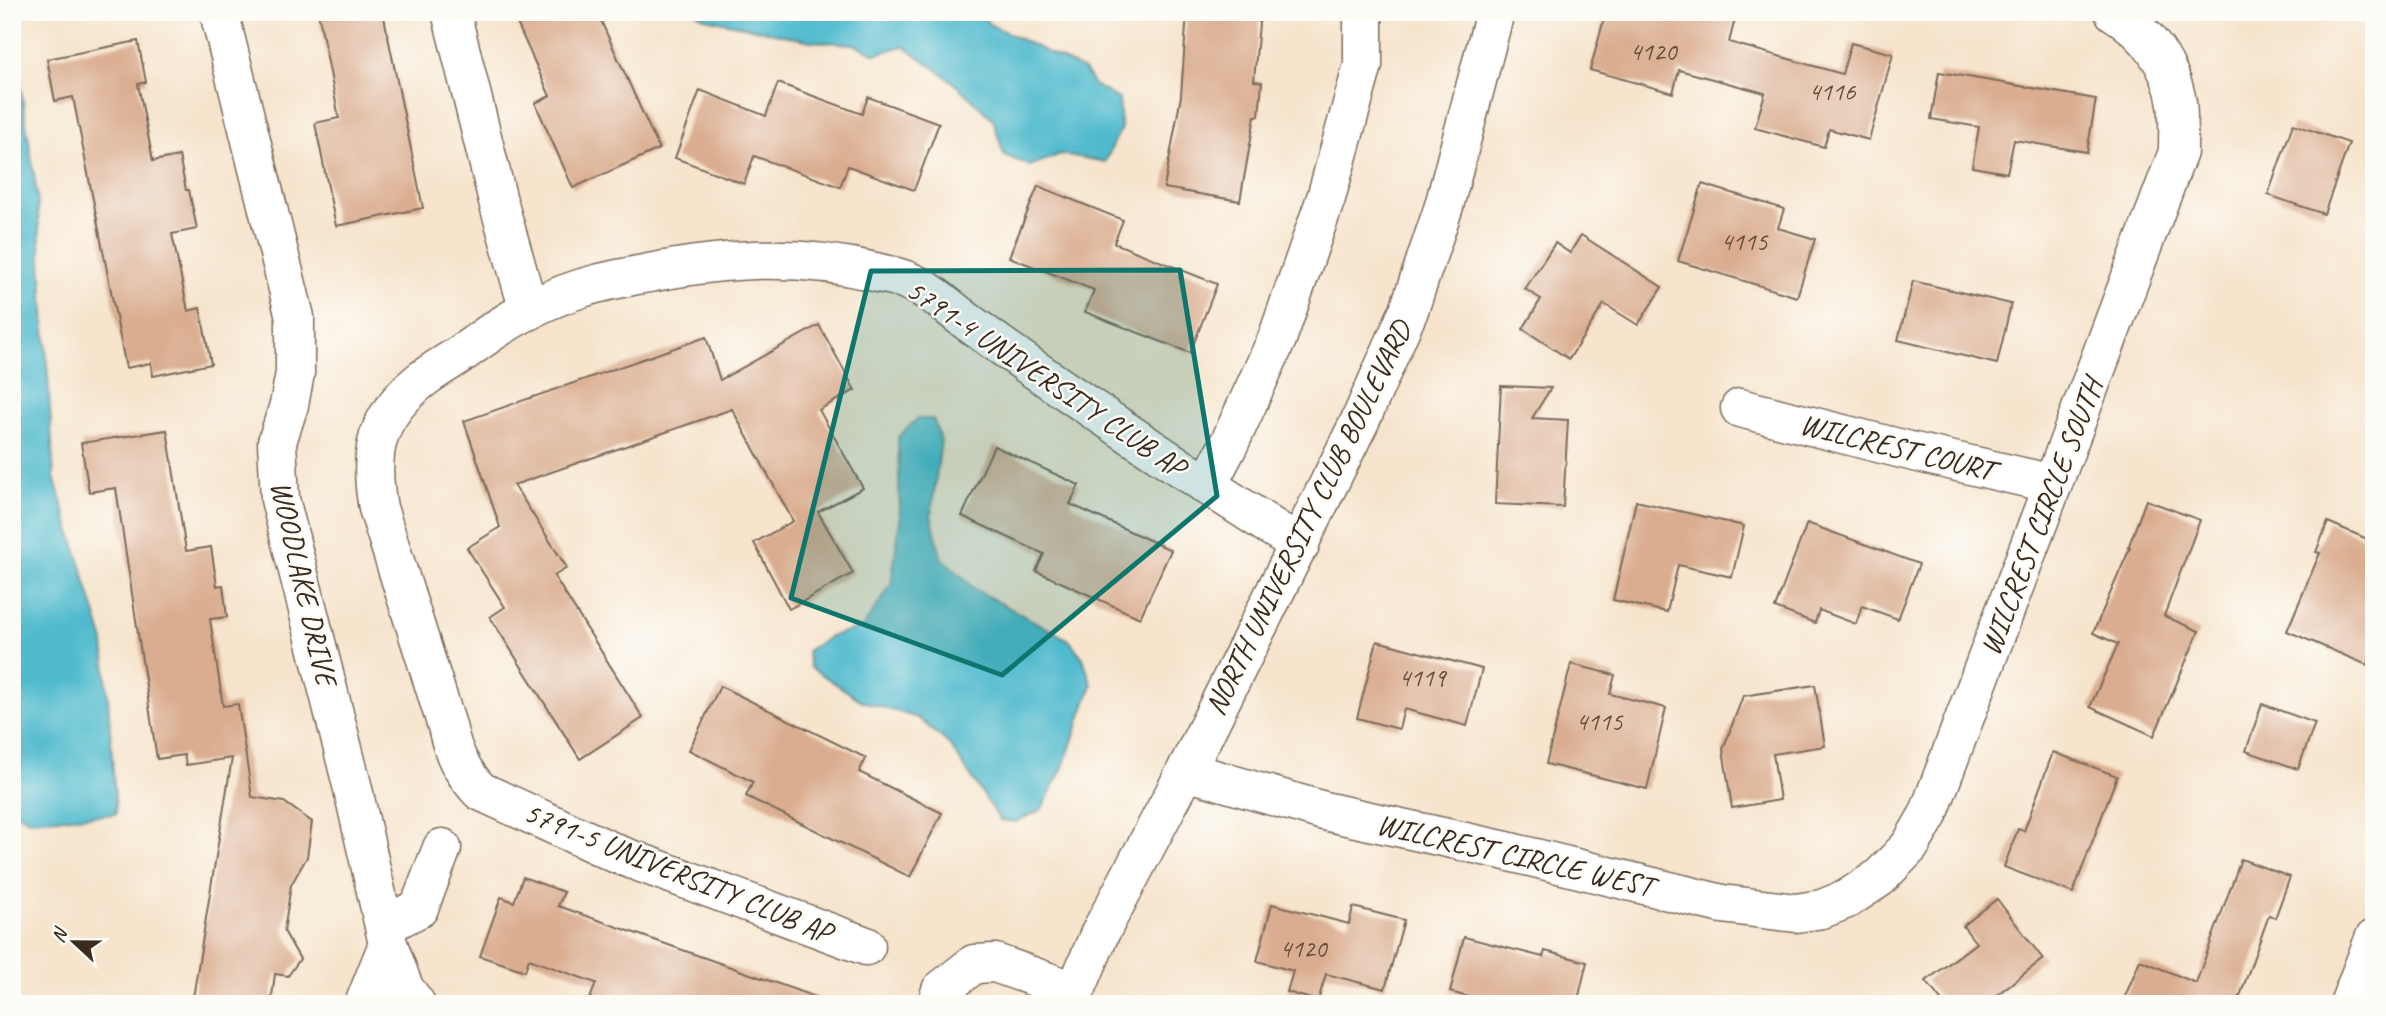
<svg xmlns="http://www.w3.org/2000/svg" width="2386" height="1016" font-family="Caveat,sans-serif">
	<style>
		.water { fill: #50bacd; stroke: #467276; stroke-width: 2 }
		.building { fill: #daad90 }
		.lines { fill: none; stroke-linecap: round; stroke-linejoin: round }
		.minor-casing { stroke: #7c6b5b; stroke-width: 41 }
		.minor { stroke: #fff; stroke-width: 38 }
		.marked { fill: #0f766e; fill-opacity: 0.2; stroke: #0f766e; stroke-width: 5; stroke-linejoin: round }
		.labels { text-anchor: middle; stroke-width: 5; stroke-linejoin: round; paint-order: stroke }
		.number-label { font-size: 26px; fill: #634b3a }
		.street-label { font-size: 30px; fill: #3b2a1e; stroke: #fdfcf7 }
	</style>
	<rect width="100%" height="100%" fill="#fdfcf7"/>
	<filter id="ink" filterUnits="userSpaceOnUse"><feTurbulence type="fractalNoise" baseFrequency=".0143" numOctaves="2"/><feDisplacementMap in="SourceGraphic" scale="14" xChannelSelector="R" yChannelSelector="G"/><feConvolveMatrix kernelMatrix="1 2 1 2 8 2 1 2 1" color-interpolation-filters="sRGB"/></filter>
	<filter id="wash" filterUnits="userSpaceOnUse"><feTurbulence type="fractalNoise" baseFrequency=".00686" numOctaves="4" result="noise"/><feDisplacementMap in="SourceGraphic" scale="28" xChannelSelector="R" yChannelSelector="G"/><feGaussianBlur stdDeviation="1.57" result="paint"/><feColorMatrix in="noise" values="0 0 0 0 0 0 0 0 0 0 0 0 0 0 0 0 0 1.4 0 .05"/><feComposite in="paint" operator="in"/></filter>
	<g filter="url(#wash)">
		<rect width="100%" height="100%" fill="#f6e4cc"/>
		<g class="water">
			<path d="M695,12H979L989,24L1084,70L1094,85L1119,99L1121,128L1105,162L1061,154L1030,166L1004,155L993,119L953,82L904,46L875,54L854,44L811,41L705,18Z"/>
			<path d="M12,31L37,194L54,477L104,642L116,814L29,820L12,811Z"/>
			<path d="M917,419H933L941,441L931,515L941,557L976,590L1069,640L1083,658L1092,685L1063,767L1041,810L1015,822L1000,820L949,744L918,718L862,701L810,667L807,651L831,636L863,627L891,585L900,520L898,437Z"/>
		</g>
		<g id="blocks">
			<g class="building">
				<path d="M318,12H383L423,208L336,226L315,123L339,118Z"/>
				<path d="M512,12H597L659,149L573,188L535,103L550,96Z"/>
				<path d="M1187,12H1260L1254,81L1262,82L1259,116H1255L1240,201L1164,188L1181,96Z"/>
				<path d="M1606,12H1710L1735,19L1729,42L1842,74L1851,43L1893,54L1869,140L1829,129L1824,147L1755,128L1765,93L1679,70L1673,93L1590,70Z"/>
				<path d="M138,41L146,82L138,84L153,161L179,156L186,190H189L197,229L172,234L188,311L200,308L211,364L153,376L151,363L126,368L73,97L55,101L47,59Z"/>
				<path d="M1939,72L2096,99L2087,152L2014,140L2007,173L1972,167L1979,127L1931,119Z"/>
				<path d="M778,83L862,114L868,97L939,123L914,190L848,166L840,187L754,156L744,184L675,158L700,90L766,116Z"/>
				<path d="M2293,124L2349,143L2324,214L2268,195Z"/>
				<path d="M1702,184L1784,209L1778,228L1815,239L1797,297L1678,261Z"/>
				<path d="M1038,186L1123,220L1114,243L1217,284L1190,353L1085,312L1094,290L1009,257Z"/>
				<path d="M1581,235L1662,287L1638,325L1604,304L1569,359L1523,329L1541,299L1525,289L1555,243L1570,253Z"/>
				<path d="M1913,281L2011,304L1997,364L1898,340Z"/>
				<path d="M819,325L855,390L819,410L863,488L818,512L853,573L789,609L754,543L793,521L732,409L514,485L567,568L554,576L643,718L580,759L490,617L505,607L467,548L500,527L464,421L706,337L720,380Z"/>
				<path d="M1501,386L1551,388L1532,418L1568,420L1563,507L1495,504Z"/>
				<path d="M167,430L186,551L211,547L217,586L223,585L227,617L210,619L223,706L238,704L252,797L284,802L312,822L307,857L291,885L284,931L300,959L288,976L275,974L271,1004H192L232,758L186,765L184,755L157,759L116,488L89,492L81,443Z"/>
				<path d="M994,446L1079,485L1070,504L1171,550L1140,618L1036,571L1044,554L962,516Z"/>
				<path d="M2146,500L2200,520L2164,616L2199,631L2154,736L2090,707L2118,644L2093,633L2130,548H2128Z"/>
				<path d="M1636,501L1744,526L1732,577L1678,565L1667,612L1613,600Z"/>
				<path d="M2328,522L2374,542V650L2367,665L2287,631L2320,553L2316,552Z"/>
				<path d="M1807,523L1919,564L1898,619L1862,606L1856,624L1819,610L1815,623L1775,608Z"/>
				<path d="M1377,641L1482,669L1467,726L1404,709L1399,729L1357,718Z"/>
				<path d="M1571,664L1615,675L1610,694L1666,708L1647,789L1546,764Z"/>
				<path d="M1815,685L1825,746L1773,754L1780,800L1732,808L1723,749L1743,696Z"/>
				<path d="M720,686L866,758L859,772L942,813L910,877L746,796L753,782L689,750Z"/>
				<path d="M2262,704L2315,723L2298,769L2246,751Z"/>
				<path d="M2053,752L2117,776L2073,893L2004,867L2018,829L2024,831Z"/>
				<path d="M2241,859L2290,877L2275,918L2269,915L2239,999L2245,1004H2122L2140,960L2196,983Z"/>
				<path d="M523,877L564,892L558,906L821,999L820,1004H588L596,983L529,959L525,971L480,956L501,897L514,902Z"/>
				<path d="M1997,899L2043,959L1985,1004H1944L1926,981L1976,943L1963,926Z"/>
				<path d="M1272,904L1349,924L1353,907L1404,920L1385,989L1326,974L1318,1001L1287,992L1293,971L1257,961Z"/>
				<path d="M1464,937L1543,957L1545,951L1587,962L1577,1004H1494L1450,992Z"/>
			</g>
		</g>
	</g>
	<g filter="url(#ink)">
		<use href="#blocks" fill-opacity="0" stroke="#7c6b5b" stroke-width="2"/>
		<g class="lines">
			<g class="minor-casing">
				<g id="minor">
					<path d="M219,12L295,317V373L289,405L277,442L280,499L352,785L388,944L404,988L416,1004"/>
					<path d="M451,12L498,201L529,311"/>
					<path d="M1740,408L1910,451L2053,484"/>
					<path d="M1207,486L1229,444L1277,339L1326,198L1363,65V12"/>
					<path d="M1186,771L1324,811L1502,850L1722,904L1796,913L1822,909L1847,899L1879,878L1910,846L1928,815L2178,152C2178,136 2179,119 2177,103C2171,65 2147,32 2114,12"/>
					<path d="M384,926L419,908L442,848"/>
					<path d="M866,946L617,854L480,791C461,770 453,754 447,726L378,508C368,453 375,418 420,381C436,368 455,359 472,346C504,322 543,300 582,288C604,281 627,277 649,273C726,258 797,253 875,272C885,275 898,276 908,281C929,289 946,305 964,319C987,336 1010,352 1034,369C1121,429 1210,488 1300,545"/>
					<path d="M364,1004L388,944"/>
					<path d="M937,1004L941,990L974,964L995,963L1074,991"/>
					<path d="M1070,1004L1100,933L1186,771L1360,421L1409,310L1444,206L1495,12"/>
					<path d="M2349,1004L2374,939"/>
				</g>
			</g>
			<use href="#minor" class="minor"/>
		</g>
	</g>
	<path class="marked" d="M1180,270L1217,496L1002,675L791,598L871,271Z"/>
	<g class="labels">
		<g class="number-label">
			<text x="1653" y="60">4120</text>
			<text x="1832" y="100">4116</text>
			<text x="1744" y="250">4115</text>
			<text x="1422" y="686">4119</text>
			<text x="1599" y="730">4115</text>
			<text x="1303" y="957">4120</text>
		</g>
		<g class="street-label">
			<text transform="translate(1046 378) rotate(34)" y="10">5791-4 UNIVERSITY CLUB AP</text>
			<text transform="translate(1897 447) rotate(14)" y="10">WILCREST COURT</text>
			<text transform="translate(2041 517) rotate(-69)" y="10">WILCREST CIRCLE SOUTH</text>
			<text transform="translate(1308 518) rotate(-64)" y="10">NORTH UNIVERSITY CLUB BOULEVARD</text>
			<text transform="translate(304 583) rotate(77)" y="10">WOODLAKE DRIVE</text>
			<text transform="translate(1515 855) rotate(13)" y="10">WILCREST CIRCLE WEST</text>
			<text transform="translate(678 872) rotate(22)" y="10">5791-5 UNIVERSITY CLUB AP</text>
		</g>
	</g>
	<rect width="2386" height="1016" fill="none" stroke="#fdfcf7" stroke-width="42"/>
	<g transform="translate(74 942) rotate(292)" stroke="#fdfcf7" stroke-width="5" paint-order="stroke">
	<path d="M0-5L12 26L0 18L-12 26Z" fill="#3b2a1e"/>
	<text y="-10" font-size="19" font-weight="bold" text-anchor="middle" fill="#3b2a1e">N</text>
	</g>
</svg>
